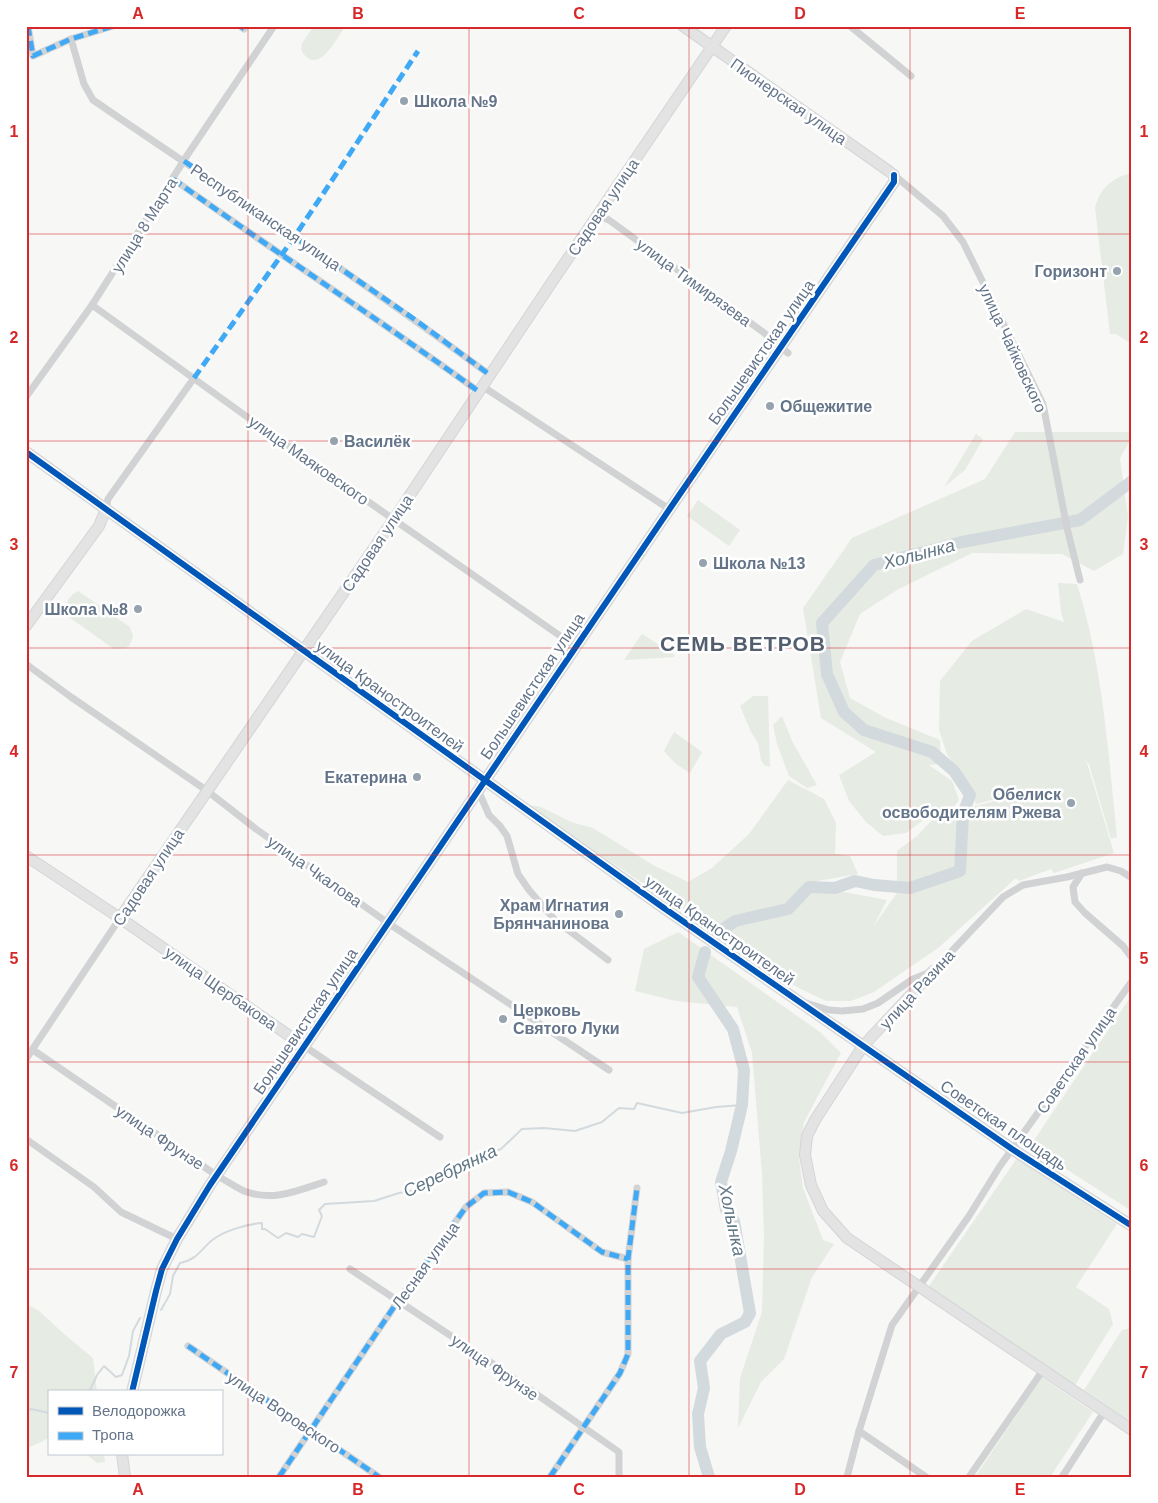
<svg xmlns="http://www.w3.org/2000/svg" width="1158" height="1503" font-family="Helvetica,sans-serif">
	<style>
		.green { fill: #e6ebe4 }
		.lines { fill: none; stroke-linecap: round; stroke-linejoin: round }
		.stream { stroke: #d3dade; stroke-width: 2 }
		.river { stroke: #d3dade; stroke-width: 12 }
		.secondary-casing { stroke: #d3d5d7; stroke-width: 12 }
		.street { stroke: #d1d2d3; stroke-width: 7 }
		.secondary { stroke: #e3e3e4; stroke-width: 10 }
		.quiet { stroke: #3fa9f5; stroke-width: 5; stroke-dasharray: 10 5; stroke-linecap: butt }
		.cycleway-casing { stroke: #fff; stroke-width: 9 }
		.cycleway { stroke: #0057b8; stroke-width: 6 }
		.grid { fill: none; stroke: #d62828; stroke-width: 1; stroke-opacity: 0.55 }
		.poi-dot { fill: #97a2af; stroke: #fff; stroke-width: 2 }
		.labels { text-anchor: middle; stroke-width: 5; stroke-linejoin: round; paint-order: stroke }
		.poi-label { font-size: 16px; font-weight: bold; fill: #647489; stroke: #fff; text-anchor: start }
		.street-label { font-size: 16px; fill: #647489; stroke: #fff }
		.water-label { font-size: 18px; font-style: italic; fill: #607785; stroke: #fff }
		.district-label { font-size: 21px; font-weight: bold; letter-spacing: 1px; fill: #535f6e; stroke: #fff }
		.neatline { fill: none; stroke: #d62828; stroke-width: 2 }
		.grid-label { font-size: 16px; text-anchor: middle; font-weight: bold; fill: #d62828 }
	</style>
	<rect width="100%" height="100%" fill="#f7f7f6"/>
	<g class="green">
		<path d="M314,26H345C336,40 317,78 301,50L302,43Z"/>
		<path d="M1132,173V344L1116,334H1110L1095,208C1100,188 1112,178 1132,173Z"/>
		<path d="M1015,432H1132V437L1120,458L1128,517L1123,554L1094,571L1062,554L972,553L897,590L860,614L840,662L850,698L886,718L940,740L941,764L929,765L952,781L959,800L949,813L1006,798L1007,796L976,804L971,790L947,754L939,730L940,681L972,641L1026,609L1064,622L1061,612L1058,583L1077,584C1103,666 1108,752 1117,837L1111,839L1089,764L1084,759L1087,763L1114,853L1054,873L1051,869L1019,881L1016,878L938,948L874,992L851,1001H826L801,989L776,975L732,942L523,804L541,807L571,822L593,828L653,865L688,882L712,868L749,834L788,780L824,799L836,823L835,854L850,856L858,874L817,881L792,897L786,913L810,891L844,892L887,900L873,927L897,893V851L917,836L935,817L945,814L929,816L906,833L883,836L866,822L849,801L839,775L876,752L821,718L803,608L852,538L985,479Z"/>
		<path d="M976,434L983,439L965,470L944,487Z"/>
		<path d="M698,500L740,530L729,546L687,516Z"/>
		<path d="M78,591L130,627L133,636L130,645L126,648L114,649L69,617C63,606 68,596 78,591Z"/>
		<path d="M642,634L675,655L674,657L624,660Z"/>
		<path d="M753,696H768L770,767L764,765L761,760L758,743L751,732L740,706Z"/>
		<path d="M782,716L792,741L817,785L807,788L789,776L777,744L773,725Z"/>
		<path d="M674,732L702,752L690,773L676,764L664,751Z"/>
		<path d="M678,932L820,1032L841,1053L804,1122L799,1158L803,1188L823,1240L834,1244L812,1277L784,1359L761,1382L738,1428L740,1378L762,1312L764,1237L762,1174L752,1053L737,1007L676,1001L635,991L644,949Z"/>
		<path d="M1132,995V1211L1030,1146Z"/>
		<path d="M1017,1158L1117,1224L1076,1287L1109,1309L1113,1324L1075,1385L927,1289Z"/>
		<path d="M26,1304L38,1310L64,1334L93,1358L97,1392H49V1438L26,1449Z"/>
		<path d="M1132,1328V1423L1084,1390L1122,1330Z"/>
		<path d="M1042,1377L1093,1412L1050,1477H975Z"/>
		<path d="M86,1454H104L105,1462L97,1463Z"/>
	</g>
	<g class="lines">
		<g class="stream">
			<path d="M161,1310L170,1294L173,1276L180,1263C196,1260 200,1251 211,1241C223,1231 247,1224 262,1223V1229H265L278,1238L286,1233L298,1237L302,1234L314,1237L322,1216L319,1210L325,1204L374,1201L399,1193L417,1190L475,1159L501,1149L522,1129L544,1128L575,1131L602,1122L619,1108L634,1109L637,1103L682,1113L716,1107L742,1105"/>
			<path d="M75,1392H89L97,1375L104,1366L116,1377L122,1375L129,1356L133,1331L140,1318"/>
			<path d="M26,1411L31,1409L49,1413"/>
		</g>
		<g class="river">
			<path d="M719,932L735,921L788,909L809,887L835,888L855,881L874,885L910,888L960,871L963,814L970,795L954,771L932,752L864,730L844,712L827,674L822,623L874,565L962,542L1080,520L1132,481"/>
			<path d="M705,952L698,977L733,1029L744,1070L742,1105L731,1151L721,1182L726,1210L734,1221L750,1313L745,1322L721,1334L700,1361L704,1388L698,1414L700,1447L709,1477"/>
		</g>
		<g class="secondary-casing">
			<g id="secondary">
				<path d="M26,452L661,906L1012,1149L1132,1226"/>
				<path d="M26,626L99,526L106,509"/>
				<path d="M26,856L120,918L304,1046"/>
				<path d="M120,918L394,519L554,279L726,26"/>
				<path d="M933,971L863,1046L815,1120L807,1136L805,1155L811,1185L823,1211L847,1238L1132,1430"/>
				<path d="M132,1392L156,1291L162,1269L177,1239L210,1185L671,507L894,182V175L890,172L683,26"/>
				<path d="M122,1454L125,1477"/>
			</g>
		</g>
		<g class="street">
			<path d="M28,26L33,56L71,39L113,26"/>
			<path d="M240,26L244,29"/>
			<path d="M850,26L911,76"/>
			<path d="M71,39L84,84L93,100C226,191 360,279 490,375"/>
			<path d="M894,175L943,216L963,242L1043,404L1067,528L1080,580"/>
			<path d="M173,179C274,251 378,319 478,391"/>
			<path d="M598,215L609,220L763,332L788,353"/>
			<path d="M92,305L250,419L576,647"/>
			<path d="M482,386L669,509"/>
			<path d="M26,397L92,305L188,154L274,26"/>
			<path d="M106,509L108,499L194,378"/>
			<path d="M26,664L71,697L206,790L256,829L388,923L609,1070"/>
			<path d="M478,790L489,815L500,826L507,836L518,874L529,890L555,920L608,960"/>
			<path d="M1082,873L1073,887L1075,902L1085,913L1123,946L1132,958"/>
			<path d="M806,1003L829,1010L842,1011L863,1009L878,1003L913,979L933,971L1003,897L1023,885L1067,877L1107,867L1121,871L1132,878"/>
			<path d="M304,1046L440,1137"/>
			<path d="M33,1050L216,1175C225,1180 235,1187 244,1191C272,1202 297,1191 324,1182"/>
			<path d="M26,1059L120,918"/>
			<path d="M26,1139L94,1187L121,1212L177,1239"/>
			<path d="M350,1269L486,1359L619,1452V1477"/>
			<path d="M188,1346L379,1477"/>
			<path d="M859,1431L926,1477"/>
			<path d="M279,1477L398,1301L466,1207L484,1193L508,1192L532,1202L602,1252L628,1259"/>
			<path d="M550,1477L620,1373L628,1354V1259L637,1188"/>
			<path d="M847,1477L859,1431L892,1325L969,1216L1000,1166L1132,981"/>
			<path d="M969,1477L1043,1370"/>
			<path d="M1062,1477L1104,1412"/>
		</g>
		<use href="#secondary" class="secondary"/>
		<g class="quiet">
			<path d="M28,26L33,56L71,39L113,26"/>
			<path d="M240,26L244,29"/>
			<path d="M184,161L414,319L490,375"/>
			<path d="M173,179C274,251 378,319 478,391"/>
			<path d="M194,378L295,236L418,51"/>
			<path d="M188,1346L379,1477"/>
			<path d="M279,1477L398,1301L466,1207L484,1193L508,1192L532,1202L602,1252L628,1259"/>
			<path d="M550,1477L620,1373L628,1354V1259L637,1188"/>
		</g>
		<g class="cycleway-casing">
			<g id="cycleway">
				<path d="M26,452L661,906L1012,1149L1132,1226"/>
				<path d="M132,1392L156,1291L162,1269L177,1239L210,1185L671,507L894,182V175"/>
			</g>
		</g>
		<use href="#cycleway" class="cycleway"/>
	</g>
	<path class="grid" d="M248,26V1477M469,26V1477M689,26V1477M910,26V1477M26,234H1132M26,441H1132M26,648H1132M26,855H1132M26,1062H1132M26,1269H1132"/>
	<g class="poi-dot">
		<circle cx="404" cy="101" r="5"/>
		<circle cx="1117" cy="271" r="5"/>
		<circle cx="770" cy="406" r="5"/>
		<circle cx="334" cy="441" r="5"/>
		<circle cx="703" cy="563" r="5"/>
		<circle cx="138" cy="609" r="5"/>
		<circle cx="417" cy="777" r="5"/>
		<circle cx="1071" cy="803" r="5"/>
		<circle cx="619" cy="914" r="5"/>
		<circle cx="503" cy="1019" r="5"/>
	</g>
	<g class="labels">
		<g class="poi-label">
			<text x="414" y="107">Школа №9</text>
			<text x="1107" y="277" text-anchor="end">Горизонт</text>
			<text x="780" y="412">Общежитие</text>
			<text x="344" y="447">Василёк</text>
			<text x="713" y="569">Школа №13</text>
			<text x="128" y="615" text-anchor="end">Школа №8</text>
			<text x="407" y="783" text-anchor="end">Екатерина</text>
			<text x="1061" y="800" text-anchor="end">Обелиск<tspan x="1061" dy="18">освободителям Ржева</tspan></text>
			<text x="609" y="911" text-anchor="end">Храм Игнатия<tspan x="609" dy="18">Брянчанинова</tspan></text>
			<text x="513" y="1016">Церковь<tspan x="513" dy="18">Святого Луки</tspan></text>
		</g>
		<g class="street-label">
			<text transform="translate(789 101) rotate(35)" y="6">Пионерская улица</text>
			<text transform="translate(603 207) rotate(-56)" y="6">Садовая улица</text>
			<text transform="translate(266 217) rotate(34)" y="6">Республиканская улица</text>
			<text transform="translate(144 225) rotate(-58)" y="6">улица 8 Марта</text>
			<text transform="translate(694 282) rotate(36)" y="6">улица Тимирязева</text>
			<text transform="translate(1013 348) rotate(65)" y="6">улица Чайковского</text>
			<text transform="translate(761 352) rotate(-55)" y="6">Большевистская улица</text>
			<text transform="translate(309 460) rotate(35)" y="6">улица Маяковского</text>
			<text transform="translate(377 543) rotate(-56)" y="6">Садовая улица</text>
			<text transform="translate(532 686) rotate(-56)" y="6">Большевистская улица</text>
			<text transform="translate(390 696) rotate(36)" y="6">улица Краностроителей</text>
			<text transform="translate(315 871) rotate(35)" y="6">улица Чкалова</text>
			<text transform="translate(148 877) rotate(-56)" y="6">Садовая улица</text>
			<text transform="translate(720 930) rotate(35)" y="6">улица Краностроителей</text>
			<text transform="translate(221 988) rotate(35)" y="6">улица Щербакова</text>
			<text transform="translate(917 989) rotate(-47)" y="6">улица Разина</text>
			<text transform="translate(305 1021) rotate(-56)" y="6">Большевистская улица</text>
			<text transform="translate(1076 1060) rotate(-55)" y="6">Советская улица</text>
			<text transform="translate(1004 1125) rotate(34)" y="6">Советская площадь</text>
			<text transform="translate(160 1137) rotate(34)" y="6">улица Фрунзе</text>
			<text transform="translate(425 1265) rotate(-54)" y="6">Лесная улица</text>
			<text transform="translate(495 1367) rotate(35)" y="6">улица Фрунзе</text>
			<text transform="translate(284 1412) rotate(34)" y="6">улица Воровского</text>
		</g>
		<g class="water-label">
			<text transform="translate(919 554) rotate(-15)" y="6">Холынка</text>
			<text transform="translate(450 1171) rotate(-25)" y="6">Серебрянка</text>
			<text transform="translate(732 1220) rotate(78)" y="6">Холынка</text>
		</g>
		<g class="district-label">
			<text x="743" y="651">СЕМЬ ВЕТРОВ</text>
		</g>
	</g>
	<rect width="1158" height="1503" fill="none" stroke="#ffffff" stroke-width="55"/>
	<rect x="48" y="1390" width="175" height="65" fill="#ffffff" stroke="#c1c7d0"/>
	<rect x="58" y="1407" width="25" height="8" fill="#0057b8" stroke="#c1c7d0"/>
	<text x="92" y="1416" font-size="15" fill="#647489">Велодорожка</text>
	<rect x="58" y="1432" width="25" height="8" fill="#3fa9f5" stroke="#c1c7d0"/>
	<text x="92" y="1440" font-size="15" fill="#647489">Тропа</text>
	<rect x="28" y="28" width="1102" height="1448" class="neatline"/>
	<g class="grid-label">
		<text x="138" y="19">A</text>
		<text x="358" y="19">B</text>
		<text x="579" y="19">C</text>
		<text x="800" y="19">D</text>
		<text x="1020" y="19">E</text>
		<text x="14" y="137">1</text>
		<text x="1144" y="137">1</text>
		<text x="14" y="343">2</text>
		<text x="1144" y="343">2</text>
		<text x="14" y="550">3</text>
		<text x="1144" y="550">3</text>
		<text x="14" y="757">4</text>
		<text x="1144" y="757">4</text>
		<text x="14" y="964">5</text>
		<text x="1144" y="964">5</text>
		<text x="14" y="1171">6</text>
		<text x="1144" y="1171">6</text>
		<text x="14" y="1378">7</text>
		<text x="1144" y="1378">7</text>
		<text x="138" y="1495">A</text>
		<text x="358" y="1495">B</text>
		<text x="579" y="1495">C</text>
		<text x="800" y="1495">D</text>
		<text x="1020" y="1495">E</text>
	</g>
</svg>
